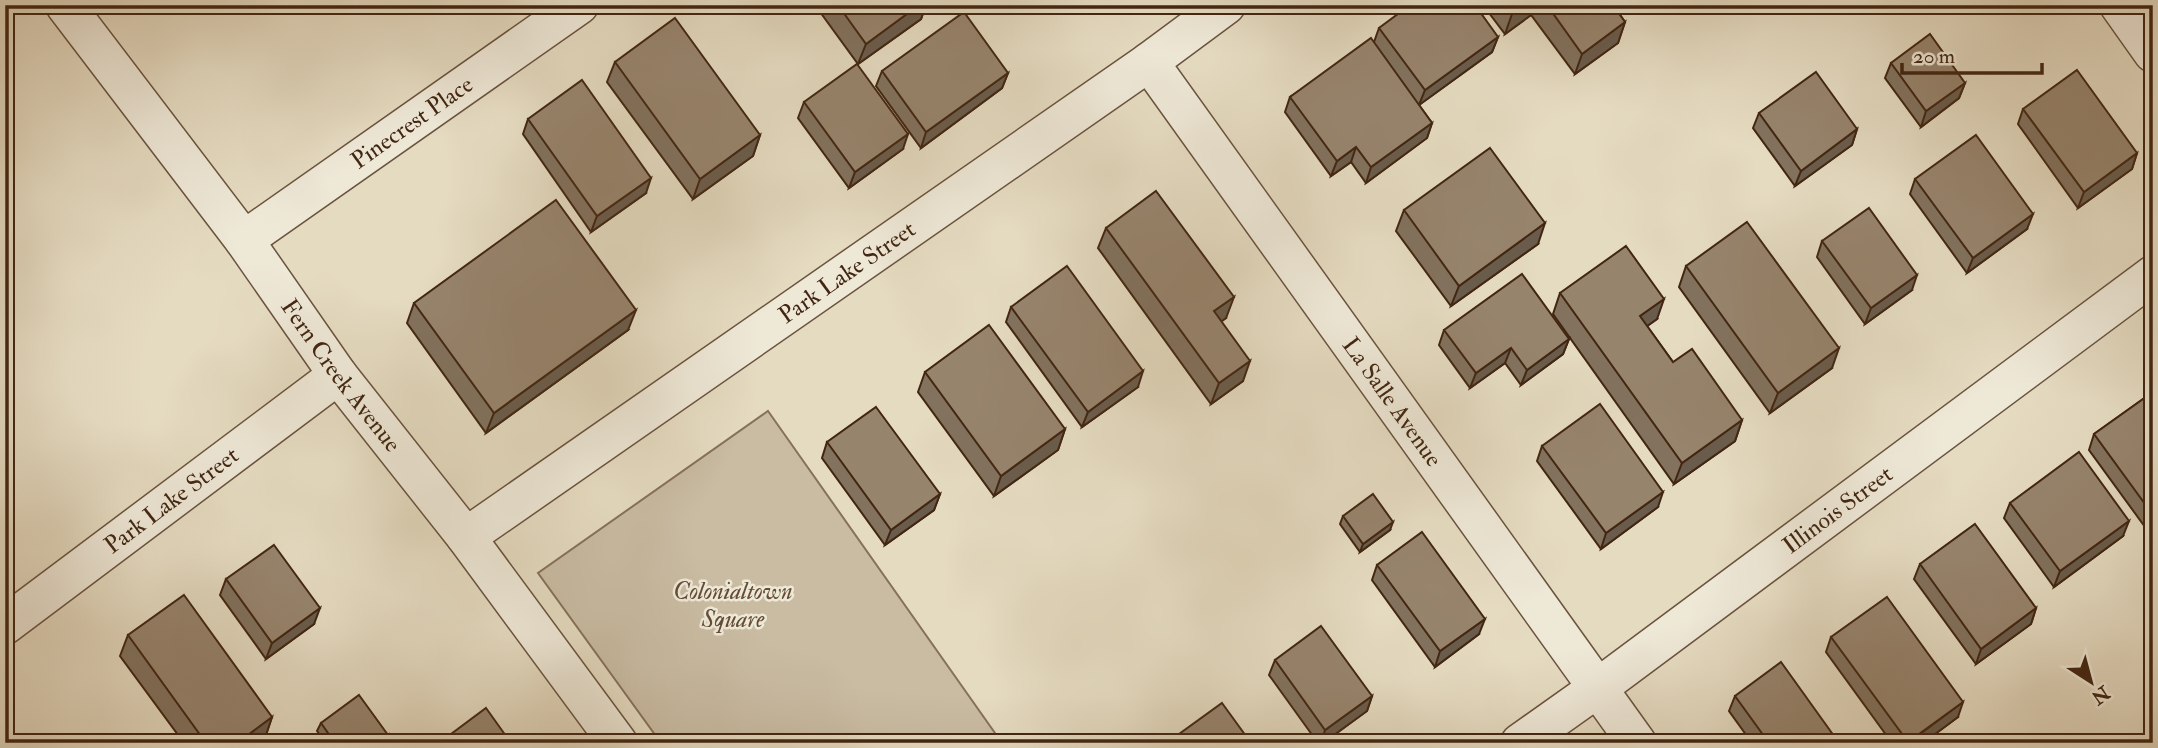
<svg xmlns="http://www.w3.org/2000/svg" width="2158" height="748" font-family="'IM FELL Double Pica',serif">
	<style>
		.green { fill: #c9bca3; stroke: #86715a; stroke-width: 2 }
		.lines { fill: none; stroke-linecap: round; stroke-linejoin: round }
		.minor-casing { stroke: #6b533e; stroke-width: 41 }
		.tertiary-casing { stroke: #6b533e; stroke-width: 41 }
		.minor { stroke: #eee8d7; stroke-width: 38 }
		.tertiary { stroke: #eee8d7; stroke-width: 38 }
		.wall { fill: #82725e; stroke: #422612; stroke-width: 2 }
		.shaded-wall { fill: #6a5c4c; stroke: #422612; stroke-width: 2 }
		.building { fill: #97846d; stroke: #422612; stroke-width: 2 }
		.labels { text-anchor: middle; stroke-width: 5; stroke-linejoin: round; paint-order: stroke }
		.street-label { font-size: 24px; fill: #422612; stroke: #eee8d7 }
		.park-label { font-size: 24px; font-style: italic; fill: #644c36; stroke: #eee8d7 }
	</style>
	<rect width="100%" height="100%" fill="#e5dbc1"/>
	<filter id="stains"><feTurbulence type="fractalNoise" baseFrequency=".00286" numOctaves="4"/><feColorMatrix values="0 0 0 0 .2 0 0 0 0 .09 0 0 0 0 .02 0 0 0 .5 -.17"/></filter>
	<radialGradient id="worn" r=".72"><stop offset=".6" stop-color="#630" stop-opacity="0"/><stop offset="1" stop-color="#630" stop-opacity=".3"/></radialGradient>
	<path class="green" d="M768,411L1002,743H661L538,573Z"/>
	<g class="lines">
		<g class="minor-casing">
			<g id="minor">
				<path d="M2119,5L2153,53"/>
				<path id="s1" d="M1149,62L1637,743"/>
				<path id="s2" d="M244,240L579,5"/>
				<path id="s3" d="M466,537L1149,62L1226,5"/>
				<path id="s4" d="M5,625L338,375"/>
				<path id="s5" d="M1520,743L1599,687L2153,275"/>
			</g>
		</g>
		<g class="tertiary-casing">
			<g id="tertiary">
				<path id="s6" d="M65,5L244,240L338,375L466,537L618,743"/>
			</g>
		</g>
		<use href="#minor" class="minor"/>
		<use href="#tertiary" class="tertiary"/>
	</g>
	<g class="wall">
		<path d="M815,5H926L921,19L858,64Z"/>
		<path d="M1483,5H1613L1625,22L1618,43L1575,74L1531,15L1505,34Z"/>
		<path d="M1379,28L1498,37L1492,52L1419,105L1432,123L1427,138L1366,183L1351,162L1331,176L1285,112L1290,97L1374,42Z"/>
		<path d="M615,62L760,135L753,156L693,199L607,82Z"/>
		<path d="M1891,63L1965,83L1959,98L1921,127L1885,78Z"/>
		<path d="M882,71L1008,73L1002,88L921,148L876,86Z"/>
		<path d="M804,102L903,149L849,188L798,118Z"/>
		<path d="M2023,109L2137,153L2132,169L2078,208L2018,124Z"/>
		<path d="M1759,113L1857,129L1852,145L1795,186L1753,128Z"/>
		<path d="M528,119L646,193L591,232L523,134Z"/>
		<path d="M1915,179L2027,229L1967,273L1910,194Z"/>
		<path d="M1404,210L1538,244L1451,306L1396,231Z"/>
		<path d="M1106,228L1226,318L1221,321L1243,381L1211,404L1098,248Z"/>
		<path d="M1822,241L1912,290L1865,324L1817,257Z"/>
		<path d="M1686,266L1832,368L1770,413L1679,287Z"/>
		<path d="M1560,293L1657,319L1647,326L1673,362L1742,420L1735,441L1674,484L1553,314Z"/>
		<path d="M414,303L628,330L486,433L407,323Z"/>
		<path d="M1011,307L1138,387L1082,427L1006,322Z"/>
		<path d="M1444,330L1569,339L1563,354L1521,385L1505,363L1470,388L1439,345Z"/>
		<path d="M925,372L1065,429L1058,450L994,496L918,392Z"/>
		<path d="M2153,392V538L2089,450L2094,434Z"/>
		<path d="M827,442L940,494L934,510L885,545L822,458Z"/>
		<path d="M1542,446L1658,507L1601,549L1537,461Z"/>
		<path d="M2010,503L2123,536L2054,587L2004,518Z"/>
		<path d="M1343,516L1390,530L1360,552L1340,524Z"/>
		<path d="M1920,564L2036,608L2031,624L1976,664L1914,579Z"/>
		<path d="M1377,565L1479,634L1435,667L1372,580Z"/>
		<path d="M226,579L314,624L266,659L220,595Z"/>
		<path d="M128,635L272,717L265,738L258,743H184L120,656Z"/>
		<path d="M1831,637L1958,717L1923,743H1892L1826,652Z"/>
		<path d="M1275,660L1372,696L1367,711L1323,743H1318L1269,675Z"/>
		<path d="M1735,696L1839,743H1752L1729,711Z"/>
		<path d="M321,723L385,743H326L317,731Z"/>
		<path d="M1175,737L1251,743H1173Z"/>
	</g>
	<g class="shaded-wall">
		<path d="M919,5H926L921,19L858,64L866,44Z"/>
		<path d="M1524,5H1535L1531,15L1505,34L1512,14Z"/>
		<path d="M1625,22L1618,43L1575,74L1582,54Z"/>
		<path d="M1498,37L1492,52L1419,105L1425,90Z"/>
		<path d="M1008,73L1002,88L921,148L926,132Z"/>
		<path d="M1965,83L1959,98L1921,127L1926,111Z"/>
		<path d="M1432,123L1427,138L1366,183L1371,167Z"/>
		<path d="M1857,129L1852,145L1795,186L1801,171Z"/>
		<path d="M908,134L903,149L849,188L855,172Z"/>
		<path d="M760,135L753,156L693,199L700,179Z"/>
		<path d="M1356,147L1351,162L1331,176L1337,161Z"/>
		<path d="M2137,153L2132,169L2078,208L2084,192Z"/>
		<path d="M651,178L646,193L591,232L597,216Z"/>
		<path d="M2033,214L2027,229L1967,273L1973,258Z"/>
		<path d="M1545,223L1538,244L1451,306L1459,286Z"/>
		<path d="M1917,275L1912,290L1865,324L1871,308Z"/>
		<path d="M1234,297L1226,318L1207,332L1214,311Z"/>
		<path d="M1664,299L1657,319L1633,336L1640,316Z"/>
		<path d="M636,310L628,330L486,433L494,413Z"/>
		<path d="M1569,339L1563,354L1521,385L1527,370Z"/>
		<path d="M1511,348L1505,363L1470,388L1476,373Z"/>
		<path d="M1839,348L1832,368L1770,413L1778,393Z"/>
		<path d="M1250,361L1243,381L1211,404L1219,383Z"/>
		<path d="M1143,371L1138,387L1082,427L1088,412Z"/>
		<path d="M1742,420L1735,441L1674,484L1682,463Z"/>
		<path d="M1065,429L1058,450L994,496L1001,476Z"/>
		<path d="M1663,492L1658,507L1601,549L1606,533Z"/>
		<path d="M940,494L934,510L885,545L891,530Z"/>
		<path d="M2129,521L2123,536L2054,587L2060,571Z"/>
		<path d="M1393,522L1390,530L1360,552L1363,544Z"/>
		<path d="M320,608L314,624L266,659L272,643Z"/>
		<path d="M2036,608L2031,624L1976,664L1981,649Z"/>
		<path d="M1485,619L1479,634L1435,667L1440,651Z"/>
		<path d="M1372,696L1367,711L1323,743H1321L1325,730Z"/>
		<path d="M1963,702L1958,717L1923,743H1908Z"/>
		<path d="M272,717L265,738L258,743H237Z"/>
		<path d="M388,735L385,743H377Z"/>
	</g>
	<g class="building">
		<path d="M838,5H919L866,44Z"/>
		<path d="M1410,5H1475L1498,37L1425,90L1379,28Z"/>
		<path d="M1506,5H1524L1512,14Z"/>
		<path d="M1547,5H1613L1625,22L1582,54Z"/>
		<path d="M964,12L1008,73L926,132L882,71Z"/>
		<path d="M675,18L760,135L700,179L615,62Z"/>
		<path d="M1930,34L1965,83L1926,111L1891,63Z"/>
		<path d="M1371,38L1432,123L1371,167L1356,147L1337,161L1290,97Z"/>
		<path d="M857,64L908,134L855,172L804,102Z"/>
		<path d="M2077,70L2137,153L2084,192L2023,109Z"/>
		<path d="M1816,72L1857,129L1801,171L1759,113Z"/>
		<path d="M582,80L651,178L597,216L528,119Z"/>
		<path d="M1976,135L2033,214L1973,258L1915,179Z"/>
		<path d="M1490,148L1545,223L1459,286L1404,210Z"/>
		<path d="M1156,191L1234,297L1214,311L1250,361L1219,383L1106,228Z"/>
		<path d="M556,200L636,310L494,413L414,303Z"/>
		<path d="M1869,208L1917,275L1871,308L1822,241Z"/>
		<path d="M1747,222L1839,348L1778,393L1686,266Z"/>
		<path d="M1626,246L1664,299L1640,316L1673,362L1692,349L1742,420L1682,463L1560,293Z"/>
		<path d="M1067,266L1143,371L1088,412L1011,307Z"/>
		<path d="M1522,274L1569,339L1527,370L1511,348L1476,373L1444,330Z"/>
		<path d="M989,325L1065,429L1001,476L925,372Z"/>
		<path d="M2153,392V515L2094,434Z"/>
		<path d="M1600,404L1663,492L1606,533L1542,446Z"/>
		<path d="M876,407L940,494L891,530L827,442Z"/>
		<path d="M2079,452L2129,521L2060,571L2010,503Z"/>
		<path d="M1373,494L1393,522L1363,544L1343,516Z"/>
		<path d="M1975,524L2036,608L1981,649L1920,564Z"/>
		<path d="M1422,532L1485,619L1440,651L1377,565Z"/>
		<path d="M274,545L320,608L272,643L226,579Z"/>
		<path d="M184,595L272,717L237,743H206L128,635Z"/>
		<path d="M1887,597L1963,702L1908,742L1831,637Z"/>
		<path d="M1321,626L1372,696L1325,730L1275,660Z"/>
		<path d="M1781,662L1839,743H1769L1735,696Z"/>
		<path d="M359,695L388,735L377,743H335L321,723Z"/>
		<path d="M1222,703L1251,743H1180L1175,737Z"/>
		<path d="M486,708L511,743H439Z"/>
	</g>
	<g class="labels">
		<g class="street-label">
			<text dy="8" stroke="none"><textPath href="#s2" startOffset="205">Pinecrest Place</textPath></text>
			<text dy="8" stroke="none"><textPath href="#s3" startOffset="464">Park Lake Street</textPath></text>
			<text dy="8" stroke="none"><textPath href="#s6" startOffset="462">Fern Creek Avenue</textPath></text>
			<text dy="8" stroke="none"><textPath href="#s1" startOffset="418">La Salle Avenue</textPath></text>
			<text dy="8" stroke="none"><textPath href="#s4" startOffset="208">Park Lake Street</textPath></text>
			<text dy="8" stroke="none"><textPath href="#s5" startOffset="394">Illinois Street</textPath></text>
		</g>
		<g class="park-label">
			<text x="733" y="599">Colonialtown<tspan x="733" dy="28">Square</tspan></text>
		</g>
	</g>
	<rect width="2158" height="748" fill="none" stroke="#e5dbc1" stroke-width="28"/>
	<rect x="7" y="7" width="2144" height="734" fill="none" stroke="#422612" stroke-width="3.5"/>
	<rect x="14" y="14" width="2130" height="720" fill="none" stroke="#422612" stroke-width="2"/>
	<g transform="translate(2091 682) rotate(144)" stroke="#eee8d7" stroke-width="5" paint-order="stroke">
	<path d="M0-5L12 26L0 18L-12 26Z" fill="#422612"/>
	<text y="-10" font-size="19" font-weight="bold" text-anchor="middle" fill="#422612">N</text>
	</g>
	<path d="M1902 63v10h140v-10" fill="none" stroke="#422612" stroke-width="3.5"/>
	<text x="1913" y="63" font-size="21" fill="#422612" stroke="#eee8d7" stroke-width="5" paint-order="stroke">20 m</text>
	<rect width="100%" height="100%" filter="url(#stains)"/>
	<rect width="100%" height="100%" fill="url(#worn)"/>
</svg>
